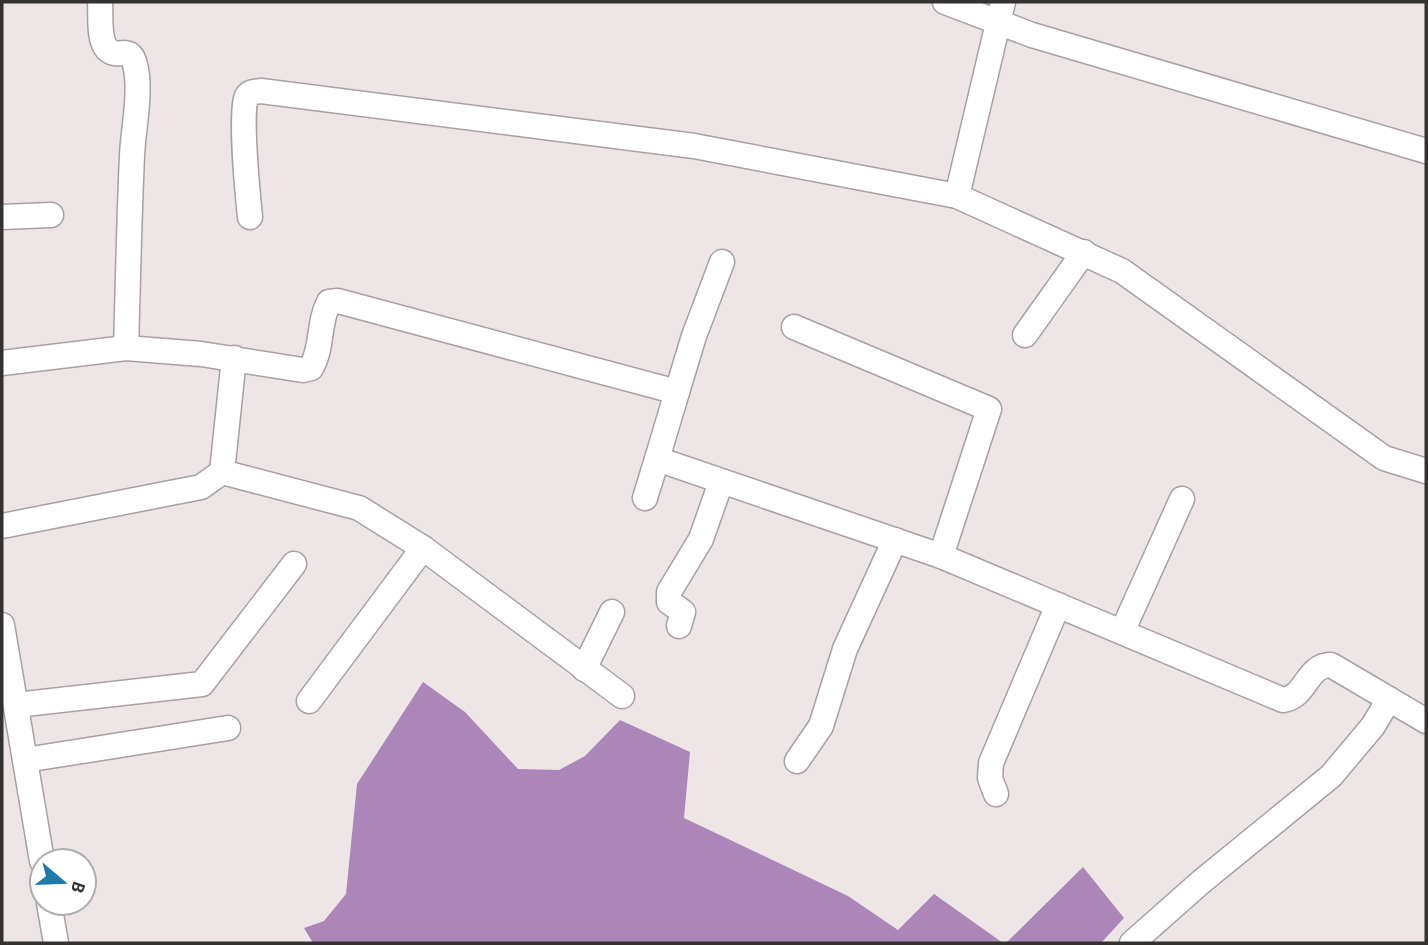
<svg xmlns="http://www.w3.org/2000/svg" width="1428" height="945" font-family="'Alegreya Sans',sans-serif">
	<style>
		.water { fill: #ac86b8 }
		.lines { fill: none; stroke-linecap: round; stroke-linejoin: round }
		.minor-casing { stroke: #a8a0a1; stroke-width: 27 }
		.minor { stroke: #fff; stroke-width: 24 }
	</style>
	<rect width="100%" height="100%" fill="#eee5e6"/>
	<g class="water">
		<path d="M423,682L465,712L518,769L559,770L585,756L620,720L690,752L684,818L848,896L898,930L934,894L1003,943H313L304,928L324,921L346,894L357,784Z"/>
		<path d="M1083,867L1124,918L1101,943H1006Z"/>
	</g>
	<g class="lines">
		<g class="minor-casing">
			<g id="minor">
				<path d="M100,2C101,14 98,39 107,49C120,62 133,38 137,76C140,102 133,130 132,156C129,220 128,284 126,348"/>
				<path d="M945,2L1032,35L1426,151"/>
				<path d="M957,196L1003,2"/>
				<path d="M2,217L51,215"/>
				<path d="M250,217C248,197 239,110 247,96C250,91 256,92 261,91L694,146L957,196L1122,271L1384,458L1426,471"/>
				<path d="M794,327L989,409L941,556"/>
				<path d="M1025,335L1084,252"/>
				<path d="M2,363L126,348L201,354L303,370L311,368C323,348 318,322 329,302L338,301L677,392L657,459L941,556L1283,700C1307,697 1306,665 1331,665L1426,721"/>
				<path d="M677,392L694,336L722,262"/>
				<path d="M222,472L234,358"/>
				<path d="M645,498L657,459"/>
				<path d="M2,526L201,487L222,472L359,508L423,548L622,696"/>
				<path d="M2,625L42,861"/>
				<path d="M679,626L683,612L669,602V592L701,539L721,482"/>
				<path d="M1122,632L1182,499"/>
				<path d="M584,669L612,612"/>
				<path d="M309,701L423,548"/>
				<path d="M16,705L202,684L294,564"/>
				<path d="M25,760L228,728"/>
				<path d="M797,761L821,726L845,649L895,540"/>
				<path d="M996,794L990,778L991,763L1058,605"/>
				<path d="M49,903L56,943"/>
				<path d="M1132,943L1201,882L1331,776L1373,726L1389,699"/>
			</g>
		</g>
		<use href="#minor" class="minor"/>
	</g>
	<rect width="1428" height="945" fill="none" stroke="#343131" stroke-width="7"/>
	<g transform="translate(63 882) rotate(109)"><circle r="33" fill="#ffffff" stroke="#aeadad" stroke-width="2"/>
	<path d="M0-5L12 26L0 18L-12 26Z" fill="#1e7aa8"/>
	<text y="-10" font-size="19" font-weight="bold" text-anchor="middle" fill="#343131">B</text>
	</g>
</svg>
